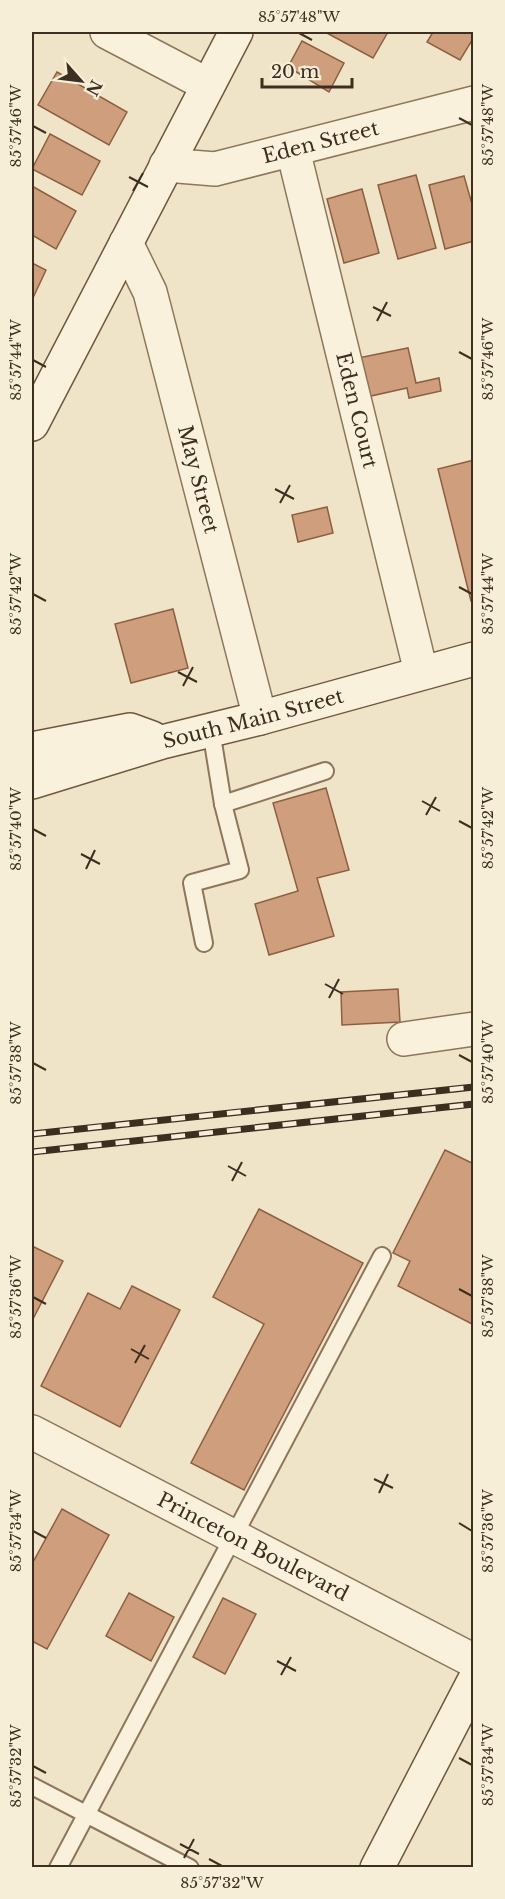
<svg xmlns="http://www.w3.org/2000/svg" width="505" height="1899" font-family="'Libre Baskerville',serif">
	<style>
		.building { fill: #cf9f7d; stroke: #8d5f41; stroke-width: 1.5 }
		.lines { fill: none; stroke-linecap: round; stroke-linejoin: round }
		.lane-casing { stroke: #8d765c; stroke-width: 20 }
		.street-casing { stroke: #8d765c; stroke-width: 36 }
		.secondary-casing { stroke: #6f573f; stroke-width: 36 }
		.lane { stroke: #faf1dc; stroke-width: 16 }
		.street { stroke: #faf1dc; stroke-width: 33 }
		.secondary { stroke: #faf1dc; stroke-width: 33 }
		.rail-casing { stroke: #3d2e20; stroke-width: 7 }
		.rail { stroke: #f7eed8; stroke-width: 4.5; stroke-dasharray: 14; stroke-linecap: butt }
		.ticks { fill: none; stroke: #3d2e20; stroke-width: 2 }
		.labels { text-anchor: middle; stroke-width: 4.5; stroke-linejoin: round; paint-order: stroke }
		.street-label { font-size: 20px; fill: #3d2e20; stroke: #f7eed8 }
		.neatline { fill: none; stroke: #3d2e20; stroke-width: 2 }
		.ticks-label { font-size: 15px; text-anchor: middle; fill: #3d2e20 }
	</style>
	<rect width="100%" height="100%" fill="#f0e4c8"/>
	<g class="building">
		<path d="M325,32H388L373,58Z"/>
		<path d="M433,32H474V37L460,60L427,42Z"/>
		<path d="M302,41L344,63L329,92L288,67Z"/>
		<path d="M57,72L127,112L109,145L38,105Z"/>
		<path d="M50,134L100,161L82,195L32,169Z"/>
		<path d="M416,175L436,248L398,259L378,185Z"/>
		<path d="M464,176L474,211V241L445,249L429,185Z"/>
		<path d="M32,186L76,211L56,249L32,235Z"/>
		<path d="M362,189L379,253L344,263L327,199Z"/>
		<path d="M32,263L46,270L32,300Z"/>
		<path d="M408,348L416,383L439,378L441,391L409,398L407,388L362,398L353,359Z"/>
		<path d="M474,460V600L471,601L438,469Z"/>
		<path d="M327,507L333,533L298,542L292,515Z"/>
		<path d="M173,609L188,668L131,683L115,624Z"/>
		<path d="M326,788L349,870L317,878L334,936L269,955L255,904L298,891L273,803Z"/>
		<path d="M398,989L400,1022L342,1025L341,992Z"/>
		<path d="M445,1150L474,1164V1325L398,1286L410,1261L393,1253Z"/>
		<path d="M259,1209L363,1263L244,1490L191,1463L264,1324L213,1297Z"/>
		<path d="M32,1246L63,1261L32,1321Z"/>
		<path d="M132,1286L180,1310L120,1427L41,1386L88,1293L120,1309Z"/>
		<path d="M62,1509L109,1535L47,1649L32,1641V1564Z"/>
		<path d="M129,1593L174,1617L151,1661L106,1636Z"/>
		<path d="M223,1598L256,1614L225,1674L193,1657Z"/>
	</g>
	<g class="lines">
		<g class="lane-casing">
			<g id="lane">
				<path d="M223,804L325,771"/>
				<path d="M204,943L192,883L240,870L223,804L211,730"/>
				<path d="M32,1786L190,1868"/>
				<path d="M58,1868L382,1256"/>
			</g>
		</g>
		<g class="street-casing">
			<g id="street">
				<path d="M107,32L208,85"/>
				<path id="s1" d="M293,150L421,672"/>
				<path id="s2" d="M166,165L215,169L474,103"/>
				<path id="s3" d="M126,243L150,292L260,718"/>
				<path d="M404,1039L474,1029"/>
				<path id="s4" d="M32,1432L474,1661"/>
			</g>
		</g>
		<g class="secondary-casing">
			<g id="secondary">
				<path d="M32,424L236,32"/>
				<path d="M32,749L130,730L152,738"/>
				<path id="s5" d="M32,782L162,742L260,718L474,659"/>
				<path d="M377,1868L474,1681"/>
			</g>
		</g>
		<use href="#lane" class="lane"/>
		<use href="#street" class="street"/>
		<use href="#secondary" class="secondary"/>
		<g class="rail-casing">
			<g id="rail">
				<path d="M32,1134L474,1087"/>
				<path d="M32,1152L474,1104"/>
			</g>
		</g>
		<use href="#rail" class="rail"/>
	</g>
	<path class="ticks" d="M299,33L312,40M459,118L472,125M33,126L46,133M129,177L148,187M133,191L143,173M373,307L391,316M377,321L387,302M459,352L472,359M33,360L46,367M275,489L294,499M280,503L290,485M459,587L472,594M33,594L46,601M178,672L197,682M183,686L193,667M422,801L440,811M426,815L436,797M459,821L472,828M33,829L46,836M81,854L100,864M86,869L95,850M325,984L343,994M329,998L339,979M459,1055L472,1062M33,1063L46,1070M228,1166L246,1176M232,1181L242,1162M459,1289L472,1296M33,1297L46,1304M131,1349L149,1359M135,1363L145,1345M374,1479L393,1488M379,1493L388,1474M459,1523L472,1531M33,1531L46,1538M277,1661L296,1671M281,1675L291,1657M459,1758L472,1765M33,1766L46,1773M180,1844L199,1854M184,1858L194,1839M209,1859L222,1866"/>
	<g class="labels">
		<g class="street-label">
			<text dy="7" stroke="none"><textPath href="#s2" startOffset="158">Eden Street</textPath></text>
			<text dy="7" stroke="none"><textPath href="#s1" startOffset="268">Eden Court</textPath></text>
			<text dy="7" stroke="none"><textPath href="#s3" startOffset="248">May Street</textPath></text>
			<text dy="7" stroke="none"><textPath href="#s5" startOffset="230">South Main Street</textPath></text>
			<text dy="7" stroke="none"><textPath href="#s4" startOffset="249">Princeton Boulevard</textPath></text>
		</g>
	</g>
	<rect width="505" height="1899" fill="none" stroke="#f7eed8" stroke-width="66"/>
	<g transform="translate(81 81) rotate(118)" stroke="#f7eed8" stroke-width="4.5" paint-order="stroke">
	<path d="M0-4.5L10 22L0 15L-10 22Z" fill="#3d2e20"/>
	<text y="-9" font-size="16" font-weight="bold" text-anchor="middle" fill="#3d2e20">N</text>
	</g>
	<path d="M262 78v9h90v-9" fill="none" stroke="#3d2e20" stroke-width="3"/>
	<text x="271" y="78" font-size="18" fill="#3d2e20" stroke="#f7eed8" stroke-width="4.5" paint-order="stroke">20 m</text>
	<rect x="33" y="33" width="439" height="1833" class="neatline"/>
	<g class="ticks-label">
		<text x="299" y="22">85°57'48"W</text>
		<text transform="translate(488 125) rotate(-90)" y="5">85°57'48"W</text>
		<text transform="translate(16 126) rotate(-90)" y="5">85°57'46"W</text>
		<text transform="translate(488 359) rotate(-90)" y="5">85°57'46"W</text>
		<text transform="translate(16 360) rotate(-90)" y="5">85°57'44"W</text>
		<text transform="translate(488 594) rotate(-90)" y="5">85°57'44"W</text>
		<text transform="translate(16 594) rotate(-90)" y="5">85°57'42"W</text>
		<text transform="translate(488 828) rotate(-90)" y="5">85°57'42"W</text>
		<text transform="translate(16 829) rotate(-90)" y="5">85°57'40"W</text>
		<text transform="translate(488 1062) rotate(-90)" y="5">85°57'40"W</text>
		<text transform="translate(16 1063) rotate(-90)" y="5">85°57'38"W</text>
		<text transform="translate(488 1296) rotate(-90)" y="5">85°57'38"W</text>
		<text transform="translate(16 1297) rotate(-90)" y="5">85°57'36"W</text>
		<text transform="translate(488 1531) rotate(-90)" y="5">85°57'36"W</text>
		<text transform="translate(16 1531) rotate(-90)" y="5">85°57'34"W</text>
		<text transform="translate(488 1765) rotate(-90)" y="5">85°57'34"W</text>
		<text transform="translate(16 1766) rotate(-90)" y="5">85°57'32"W</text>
		<text x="222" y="1888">85°57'32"W</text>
	</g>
</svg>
